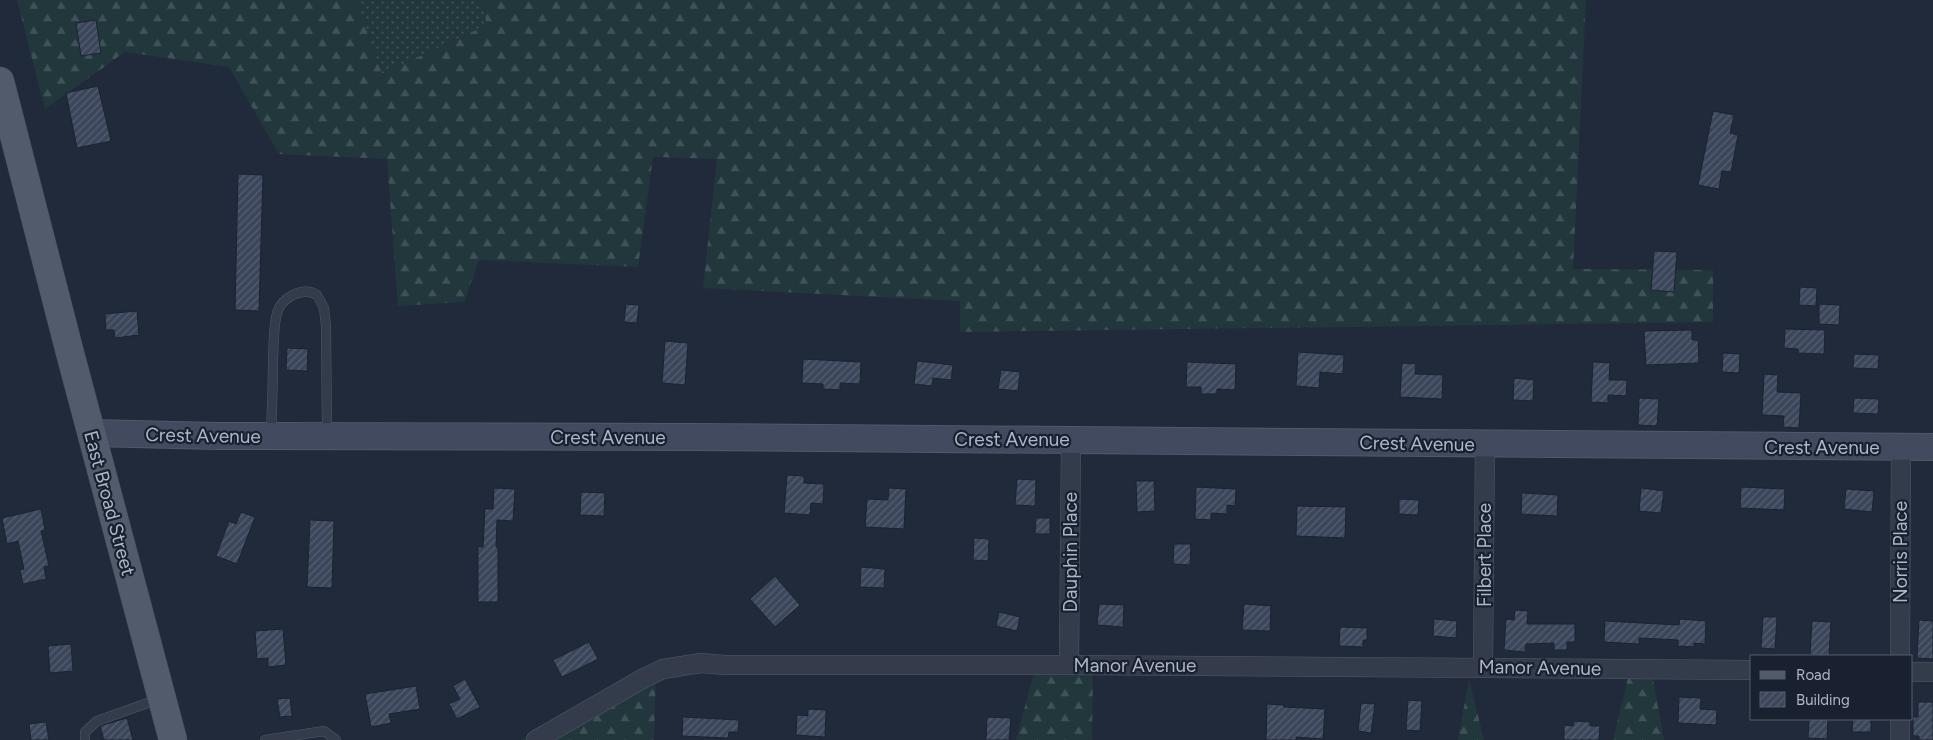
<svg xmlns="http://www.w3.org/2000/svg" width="1933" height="740" font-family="Figtree,sans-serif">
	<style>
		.grass { fill: url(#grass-dots) }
		.forest { fill: url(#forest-firs) }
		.building { fill: url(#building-hatch); stroke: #1b2332 }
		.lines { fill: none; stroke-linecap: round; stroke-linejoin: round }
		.lane-casing { stroke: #515969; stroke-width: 10 }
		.street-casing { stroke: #515969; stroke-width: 20 }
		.secondary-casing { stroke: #515969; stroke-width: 28 }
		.primary-casing { stroke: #3d4554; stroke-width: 29 }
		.lane { stroke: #343c4b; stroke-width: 9 }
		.street { stroke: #343c4b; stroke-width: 19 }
		.secondary { stroke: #414a5e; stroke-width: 26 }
		.primary { stroke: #515b6b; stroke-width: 28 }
		.labels { text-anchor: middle; stroke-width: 4.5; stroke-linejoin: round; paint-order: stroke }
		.street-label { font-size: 19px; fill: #aeb6c7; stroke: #192130 }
	</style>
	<defs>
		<pattern id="grass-dots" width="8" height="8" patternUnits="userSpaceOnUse" patternTransform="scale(1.25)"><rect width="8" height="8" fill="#22373c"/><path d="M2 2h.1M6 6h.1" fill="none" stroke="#405257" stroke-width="1.8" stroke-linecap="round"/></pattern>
		<pattern id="forest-firs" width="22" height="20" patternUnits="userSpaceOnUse" patternTransform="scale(1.25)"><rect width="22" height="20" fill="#22373c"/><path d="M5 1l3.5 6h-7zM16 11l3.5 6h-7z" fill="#405257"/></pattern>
		<pattern id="building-hatch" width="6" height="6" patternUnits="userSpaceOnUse" patternTransform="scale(1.25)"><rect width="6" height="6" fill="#3c465b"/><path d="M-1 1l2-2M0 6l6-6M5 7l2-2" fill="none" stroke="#565e71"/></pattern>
	</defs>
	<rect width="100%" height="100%" fill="#202a3b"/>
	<path class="grass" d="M356,0H481L487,25L382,74Z"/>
	<g class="forest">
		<path d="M17,0H356L382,74L487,25L481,0H1586L1573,269L1713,270V322L960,332V301L703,288L717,159L653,157L638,267L479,260L464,302L398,306L387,159L279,154L229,67L125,52L45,109Z"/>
		<path d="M1036,665H1093L1092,740H1016Z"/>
		<path d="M1651,668L1664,740H1613L1630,669Z"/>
		<path d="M656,672L654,740H521Z"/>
		<path d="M1469,679L1484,740H1458Z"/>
	</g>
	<g class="building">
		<path d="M96,20L101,53L81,56L76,23Z"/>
		<path d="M98,86L111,141L77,148L66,93Z"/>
		<path d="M1713,111L1734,115L1730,133L1738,135L1731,172L1722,171L1719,189L1698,185Z"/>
		<path d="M238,174L263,175L259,311L235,310Z"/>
		<path d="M1654,251L1677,252L1674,292L1651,290Z"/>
		<path d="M1800,287L1817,288L1816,306L1799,305Z"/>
		<path d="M626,304L639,305L637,323L624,322Z"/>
		<path d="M1819,304L1840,305L1839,325L1819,324Z"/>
		<path d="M137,311L139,335L115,338L114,330H106L105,314Z"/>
		<path d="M1785,329L1825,330L1824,354L1798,353V349L1784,348Z"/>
		<path d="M1692,330V340H1698L1699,363L1646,365L1644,331Z"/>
		<path d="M665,341L688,343L685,385L662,383Z"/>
		<path d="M287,348L308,349L307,371L286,370Z"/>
		<path d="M1298,352L1344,355L1343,374L1320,372L1319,388L1296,386Z"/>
		<path d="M1723,353L1740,354L1739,373L1722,372Z"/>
		<path d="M1854,354L1879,355L1878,369L1853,368Z"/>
		<path d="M803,359L861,362L860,384L840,383V390L823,389V384L802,383Z"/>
		<path d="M917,361L953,365L951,380L933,378L932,386L914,384Z"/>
		<path d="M1187,362L1236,364L1235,390L1217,389V394H1201V387H1186Z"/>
		<path d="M1593,362L1610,363L1609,380H1627L1626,396L1608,395V403L1591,402Z"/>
		<path d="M1402,363L1416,364L1415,374L1443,375L1442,399L1400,397Z"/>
		<path d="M1001,370L1020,372L1018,391L998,389Z"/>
		<path d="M1764,374L1778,375L1777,392L1801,393L1799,428L1783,427L1784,416L1762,415Z"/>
		<path d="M1514,378L1534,380L1533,401L1513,400Z"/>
		<path d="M1639,398L1659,399L1657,426L1638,425Z"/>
		<path d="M1854,398L1879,399L1878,414L1853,413Z"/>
		<path d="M787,475L804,476V483L824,484L823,504L811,503L810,515L784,513Z"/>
		<path d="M1017,479L1036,480L1035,506L1015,505Z"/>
		<path d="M1136,481H1154L1155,511L1137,512Z"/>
		<path d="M1196,487L1236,489L1235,506L1227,505V514L1211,513V520L1195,519Z"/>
		<path d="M1741,487L1785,489L1784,510L1740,508Z"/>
		<path d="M494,488L515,489L513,521L497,520L496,547H498V602H478V547H483L485,509H493Z"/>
		<path d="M889,488L906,489L904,529L865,527L867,499L888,500Z"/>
		<path d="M1641,488L1664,491L1661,513L1639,511Z"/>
		<path d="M1846,489L1874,491L1872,512L1844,509Z"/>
		<path d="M581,492L605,493L604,516L580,515Z"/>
		<path d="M1522,493L1558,495L1557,516L1521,514Z"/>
		<path d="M1399,499L1419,500L1418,515L1399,514Z"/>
		<path d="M1297,506L1346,507L1345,538L1296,536Z"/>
		<path d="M41,509L45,530L41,531L49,566L44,567L46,579L23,584L20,570L24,569L18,541L7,544L2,518Z"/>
		<path d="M241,512L255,517L237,564L216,556L229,521L236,524Z"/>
		<path d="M1036,518H1050V534H1035Z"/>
		<path d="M310,520L334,521L332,588L307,587Z"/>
		<path d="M974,538L989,539L988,561L973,560Z"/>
		<path d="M1174,544H1191L1190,565L1173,564Z"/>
		<path d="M861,567L885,569L884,588L860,587Z"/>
		<path d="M775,576L800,605L775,627L750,599Z"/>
		<path d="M1099,604L1124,605L1123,627L1097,625Z"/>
		<path d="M1244,604L1271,606L1270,631L1242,630Z"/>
		<path d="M1515,610L1528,611L1527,624H1575V642H1567V650H1554V643L1526,644L1525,652L1504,650L1506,619L1514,620Z"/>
		<path d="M999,612L1020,617L1017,631L996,626Z"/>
		<path d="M1763,617H1777L1775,649L1761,648Z"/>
		<path d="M1434,619L1457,621L1456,638L1433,636Z"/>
		<path d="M1680,619L1706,621L1705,644L1694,643V647L1678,646V640L1639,638V644L1604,642L1605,621L1679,625Z"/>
		<path d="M1919,620L1933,621V659L1917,658Z"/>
		<path d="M1812,621L1831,622L1829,656L1810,655Z"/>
		<path d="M1340,627L1367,628V640H1363V647L1339,646Z"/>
		<path d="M283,629L286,665L268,667V658L257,659L255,631Z"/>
		<path d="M589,642L598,659L562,677L553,660Z"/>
		<path d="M71,644L73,671L50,673L48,646Z"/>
		<path d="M465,679L480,707L457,719L449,704L460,699L453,686Z"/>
		<path d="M416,686L420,709L389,714L391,723L371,727L365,694Z"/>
		<path d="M1679,697L1701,698L1700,709L1717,710L1716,725L1678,723Z"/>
		<path d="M290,698L292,716L280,717L277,699Z"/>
		<path d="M1408,700L1422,701L1420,731L1406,730Z"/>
		<path d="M1918,702H1933V740H1919V736H1913V717H1918Z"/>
		<path d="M1361,703L1375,704L1371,733L1358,731Z"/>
		<path d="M1267,704L1284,705V707L1325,709L1323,739L1296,737V740H1266Z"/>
		<path d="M808,709L826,710L825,737L796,735L797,715L808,716Z"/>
		<path d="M683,717L739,720L738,732H729L728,738L682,736Z"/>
		<path d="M987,717L1011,718L1009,740H986Z"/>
		<path d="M127,718L133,740H104L100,726Z"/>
		<path d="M1809,719H1828L1827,739L1808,738Z"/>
		<path d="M1853,719H1871V732H1852Z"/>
		<path d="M1574,721L1590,722V726H1600L1599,740H1564V725L1573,726Z"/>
		<path d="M46,722L49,740H31L29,724Z"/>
	</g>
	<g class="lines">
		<g class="lane-casing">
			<g id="lane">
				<path d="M271,433C272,409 273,384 273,359C274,344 273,328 277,313C282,297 303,286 317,295L324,308L326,326L327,434"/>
				<path d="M85,740V732L97,721L159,699"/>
				<path d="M265,740L324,731L336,740"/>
			</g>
		</g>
		<g class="street-casing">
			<g id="street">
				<path d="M1900,656L1901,447"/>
				<path d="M1069,665L1071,440"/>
				<path d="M1483,667L1485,444"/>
				<path d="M1912,672H1933"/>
				<path d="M536,740L644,678L663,669L701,663L725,665H1069L1752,670"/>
				<path d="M1900,740V719"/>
			</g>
		</g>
		<g class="secondary-casing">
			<path id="secondary" d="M92,433L217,436L691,437L1933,447"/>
		</g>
		<g class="primary-casing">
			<path id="primary" d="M0,81L70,353L173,740"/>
		</g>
		<use href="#lane" class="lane"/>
		<use href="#street" class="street"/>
		<use href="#secondary" class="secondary"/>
		<use href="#primary" class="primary"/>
	</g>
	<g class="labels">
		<g class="street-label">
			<text transform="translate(203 435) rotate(1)" y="7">Crest Avenue</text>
			<text x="608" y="444">Crest Avenue</text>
			<text x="1012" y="446">Crest Avenue</text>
			<text transform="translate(1417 443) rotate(1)" y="7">Crest Avenue</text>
			<text x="1822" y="454">Crest Avenue</text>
			<text transform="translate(110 503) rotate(75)" y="7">East Broad Street</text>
			<text transform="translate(1070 552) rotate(-90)" y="7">Dauphin Place</text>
			<text transform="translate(1900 552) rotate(-90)" y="7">Norris Place</text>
			<text transform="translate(1484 555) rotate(-90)" y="7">Filbert Place</text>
			<text x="1135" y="672">Manor Avenue</text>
			<text transform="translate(1540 667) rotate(1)" y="7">Manor Avenue</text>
		</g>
	</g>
	<rect x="1750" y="655" width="162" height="65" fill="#192130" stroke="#555d6c"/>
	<rect x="1760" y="671" width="25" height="8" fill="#515b6b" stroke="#555d6c"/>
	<text x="1796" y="680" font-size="15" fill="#aeb6c7">Road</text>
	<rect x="1760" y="692" width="25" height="15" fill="url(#building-hatch)" stroke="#555d6c"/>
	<text x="1796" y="705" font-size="15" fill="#aeb6c7">Building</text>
</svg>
